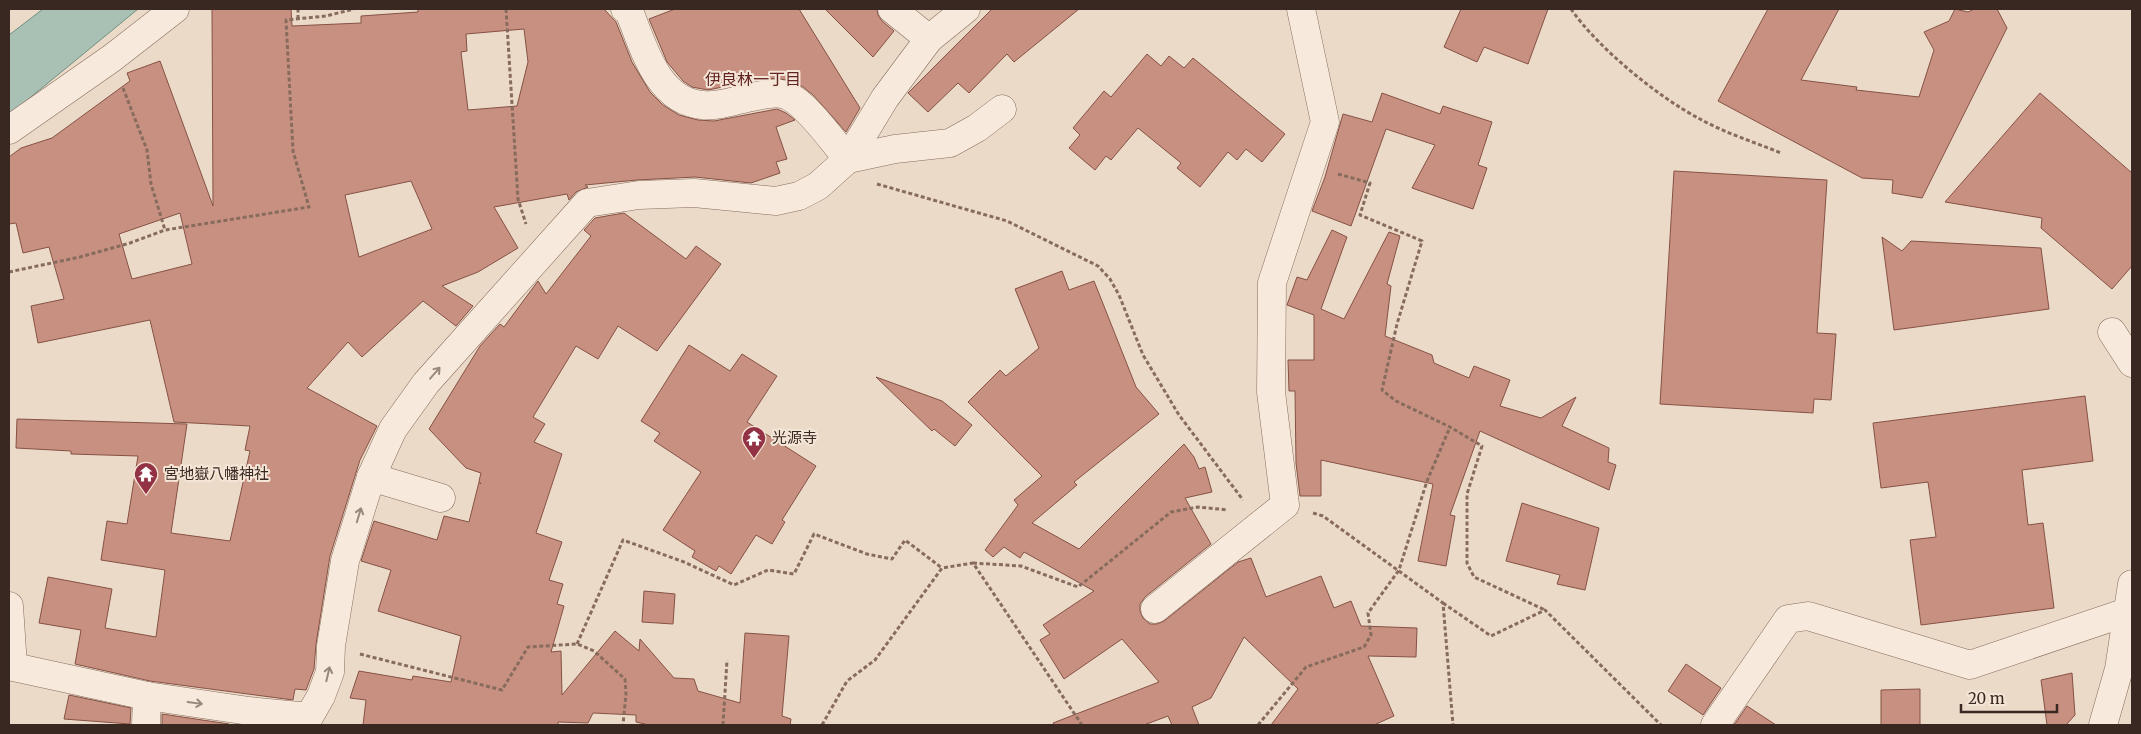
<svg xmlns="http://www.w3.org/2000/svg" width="2141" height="734" font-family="Merriweather,'Noto Sans JP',serif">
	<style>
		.water { fill: #a9c1b5; stroke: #6f8f81 }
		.building { fill: #c89080; stroke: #855245; fill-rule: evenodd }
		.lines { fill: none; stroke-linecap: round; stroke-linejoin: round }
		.minor-casing { stroke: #876c5e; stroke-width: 29 }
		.path { stroke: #876c5e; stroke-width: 3; stroke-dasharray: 4 2.5; stroke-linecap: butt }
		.minor { stroke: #f7e9db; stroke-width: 28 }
		.oneway { stroke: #98887e }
		.labels { text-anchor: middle; stroke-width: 4; stroke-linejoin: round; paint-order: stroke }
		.poi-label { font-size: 15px; fill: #392721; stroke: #f4e6d7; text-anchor: start }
		.neighbourhood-label { font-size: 16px; fill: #632322; stroke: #f4e6d7 }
	</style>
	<rect width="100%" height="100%" fill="#ecdac8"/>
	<path class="water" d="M43,9H138L9,115V35Z"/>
	<g class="building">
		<path d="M212,9H291L292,26L361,23V16L418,12V9H604L616,22L632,62L650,92L663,105L679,115L698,120L714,121L777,109L786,113L795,120L776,127L787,159L776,162L780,173L751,183L695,177L637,180L585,185L588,187L576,192L569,200L567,194L494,207L518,248L478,272L442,286L473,306L456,326L423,301L362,357L348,342L307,388L377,426L360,460L330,556L316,644L314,669L306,690L295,689L293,700L150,681L75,664L81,630L39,623L48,577L112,589L105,628L156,637L165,570L101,560L107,521L127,524L138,456L71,454V451L16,448L17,419L187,424L171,533L230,541L250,451L245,450L250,426L174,422L150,320L38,343L31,306L64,299L49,247L23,253L16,223L9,224V157L21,148L52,138L130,81L127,73L160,61L213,206ZM524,29L528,62L517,106L468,110L461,52L467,51L466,34ZM411,181L432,229L359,257L345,195ZM180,213L192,264L132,279L119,234Z"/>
		<path d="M675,9H799L860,108L846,132L813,95L803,87L789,80L766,78L708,90L692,87L683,81L667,62L649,19Z"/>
		<path d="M825,9H877L878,15L882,21L894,31L873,57Z"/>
		<path d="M992,9H1079L1014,62L1007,54L969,93L958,83L928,112L908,93Z"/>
		<path d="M1461,9H1548L1528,64L1484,47L1477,62L1444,47Z"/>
		<path d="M1768,9H1839L1801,80L1857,87L1856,90L1919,97L1934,50L1924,32L1949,21L1955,9L1968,12L1974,9H1997L2007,28L1922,198L1892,193L1893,180L1862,178L1718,101Z"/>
		<path d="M1147,54L1161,66L1169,56L1184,68L1193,58L1285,134L1262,162L1246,149L1237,160L1228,152L1200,187L1177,168L1181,163L1138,128L1111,160L1106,156L1095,170L1069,148L1080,135L1073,128L1104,91L1111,97Z"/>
		<path d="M1382,93L1440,114L1443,106L1492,122L1478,165L1487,168L1473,209L1412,188L1435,145L1386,129L1351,226L1312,211L1325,177L1343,114L1372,122Z"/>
		<path d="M2040,93L2132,173V266L2112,289L2041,228L2042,218L1945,202Z"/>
		<path d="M1674,171L1827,180L1817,333L1836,334L1831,400L1814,399L1813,413L1660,404Z"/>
		<path d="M624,213L686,259L696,246L721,264L657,351L618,326L598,359L576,346L533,417L545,424L534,442L562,454L536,533L562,542L549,580L563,584L557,604L564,606L551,652L561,651L562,695L615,631L639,651L640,639L674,678L694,679L698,691L740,703L745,633L789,636L782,716L791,719L790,725H649L636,722V715L593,713L588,723L558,722V725H363L366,700L350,698L359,671L412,680L413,676L451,682L461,636L378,611L391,570L361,561L374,521L437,540L444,516L469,522L479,482L481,484L479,481L481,473L466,468L429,429L480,346L500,324L504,327L538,281L546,294L591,236L584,230L595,218Z"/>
		<path d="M1332,230L1347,237L1321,309L1344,319L1389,232L1400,236L1387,284L1391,286L1385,336L1432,355L1434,363L1469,378L1474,366L1510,380L1500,406L1541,418L1576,397L1562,426L1609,448L1608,462L1616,465L1609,490L1480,431L1450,515L1455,516L1446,566L1418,561L1433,484L1321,460V496H1300L1296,463L1295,391H1289L1288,360H1314V315L1287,305L1297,277L1307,280Z"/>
		<path d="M1882,237L1902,251L1911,241L2041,248L2049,309L1894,330Z"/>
		<path d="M1062,271L1069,290L1094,281L1136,387L1159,414L1074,482L1077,485L1032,523L1079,549L1184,444L1194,457L1199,469L1205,467L1212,492L1185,498L1211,544L1145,597L1140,604V611L1143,618L1150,624H1157L1164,621L1238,562L1251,558L1266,597L1321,576L1334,608L1351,601L1361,626L1417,628L1416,657L1368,656L1394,716L1374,725H1271L1298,689L1244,637L1211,698L1192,707L1199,725H1172L1168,716L1144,725H1054L1053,723L1159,682L1122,639L1064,679L1040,640L1050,634L1043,625L1094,591L1024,552L1020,558L1004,547L993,557L985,550L1018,505L1014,500L1042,476L968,402L1000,370L1006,376L1039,348L1015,289Z"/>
		<path d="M689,345L730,371L742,354L777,376L747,422L816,466L782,520L785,522L772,544L756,535L731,574L719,566L716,571L692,557L695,551L663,530L701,472L654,441L660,433L641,421Z"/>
		<path d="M876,377L942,401L972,425L955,446L934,429L932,431Z"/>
		<path d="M2085,396L2093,461L2022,470L2028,525L2043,523L2054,608L1921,625L1910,540L1936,537L1928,482L1881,488L1873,423Z"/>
		<path d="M1522,503L1599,528L1585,590L1557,584L1560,575L1506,561Z"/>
		<path d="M644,591L675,594L673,624L642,622Z"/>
		<path d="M1686,664L1721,688L1703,715L1668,691Z"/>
		<path d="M2072,673L2075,715L2066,725H2047L2041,680Z"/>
		<path d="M1920,689V725H1881V690Z"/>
		<path d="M69,695L131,708L130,724L64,719Z"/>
		<path d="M1747,706L1776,725H1734Z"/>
		<path d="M162,714L229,724V725H162Z"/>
	</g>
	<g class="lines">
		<g class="minor-casing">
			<g id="minor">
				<path d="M625,9L629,11C643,46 657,101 702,105C717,107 733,101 747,98C760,96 776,90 788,96C807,104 834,143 848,159"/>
				<path d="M892,9L929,39"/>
				<path d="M9,130L112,58L175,9"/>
				<path d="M848,159L895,149L950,143L977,128L1002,109"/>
				<path d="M2112,332L2132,363"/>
				<path d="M371,477L441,498"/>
				<path d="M9,606L13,666"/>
				<path d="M1155,609L1285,505L1271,392L1272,283L1325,122L1301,9"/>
				<path d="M9,666L147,696L249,711L309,717L321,696L330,672L331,646L345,561L371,477L393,429L426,383L587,203L639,195L694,193L776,201L799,196L818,186L848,159L885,98L929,39L966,9"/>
				<path d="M146,725L147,696"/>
				<path d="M1715,725L1788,619L1808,616L1970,665L2130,611"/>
				<path d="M2103,725L2119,669L2132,584"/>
			</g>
		</g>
		<g class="path">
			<path d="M506,9L518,199L526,224"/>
			<path d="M1571,9C1598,48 1658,97 1700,119C1725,133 1754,142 1781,153"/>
			<path d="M298,19V9"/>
			<path d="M123,88L147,150L151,184L165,230"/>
			<path d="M1338,174L1370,183L1360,215L1422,241L1397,324L1382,390L1396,401L1450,427L1482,446L1467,494V563L1474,577L1545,610"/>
			<path d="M877,184L1007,221L1098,266L1110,279L1119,295L1143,355L1179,415L1243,500"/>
			<path d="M9,272L80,257L130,243L165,230L309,207L293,151L286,20L326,16L354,9"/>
			<path d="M1313,513L1323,516L1443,603L1453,725"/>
			<path d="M973,563L1021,566L1078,587L1171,512L1198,507L1228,510"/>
			<path d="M1443,603L1491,636L1545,610L1661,725"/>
			<path d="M577,644L623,540L684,562L734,585L768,570L794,574L814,534L867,554L892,559L905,540L942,568"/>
			<path d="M360,654L502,690L528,647L577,644L594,651L625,679L626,694L623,725"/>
			<path d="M723,725L727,660"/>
			<path d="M822,725L847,681L875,660L942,568L973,563L1082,725"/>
			<path d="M1258,725L1306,667L1364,647L1371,635L1368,613L1399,570L1427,481L1450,427"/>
		</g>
		<use href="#minor" class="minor"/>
	</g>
	<defs><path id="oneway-shaft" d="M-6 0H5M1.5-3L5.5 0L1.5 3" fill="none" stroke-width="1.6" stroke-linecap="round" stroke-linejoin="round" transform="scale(1.25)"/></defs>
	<g class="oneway">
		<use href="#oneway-shaft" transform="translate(435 373) rotate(-49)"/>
		<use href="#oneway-shaft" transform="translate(359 515) rotate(-73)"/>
		<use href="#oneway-shaft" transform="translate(328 674) rotate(-77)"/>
		<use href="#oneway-shaft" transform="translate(195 703) rotate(8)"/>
	</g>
	<defs>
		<g id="temple-pin" transform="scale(1.25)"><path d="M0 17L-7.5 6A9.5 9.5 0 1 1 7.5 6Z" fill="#933145" stroke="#f4e6d7"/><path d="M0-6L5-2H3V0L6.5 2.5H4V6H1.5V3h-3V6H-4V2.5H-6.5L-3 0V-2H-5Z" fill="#fff"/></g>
	</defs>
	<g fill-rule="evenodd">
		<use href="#temple-pin" x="754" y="438"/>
		<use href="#temple-pin" x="146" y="474"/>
	</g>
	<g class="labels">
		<g class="poi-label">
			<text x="772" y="443">光源寺</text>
			<text x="164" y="479">宮地嶽八幡神社</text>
		</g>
		<g class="neighbourhood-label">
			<text x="753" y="85">伊良林一丁目</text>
		</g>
	</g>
	<rect width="2141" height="734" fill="none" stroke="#392721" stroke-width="20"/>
	<path d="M1961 704v8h96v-8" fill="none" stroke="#392721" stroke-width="2.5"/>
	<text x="1968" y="704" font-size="15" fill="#392721" stroke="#f4e6d7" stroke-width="4" paint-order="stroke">20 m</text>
</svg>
